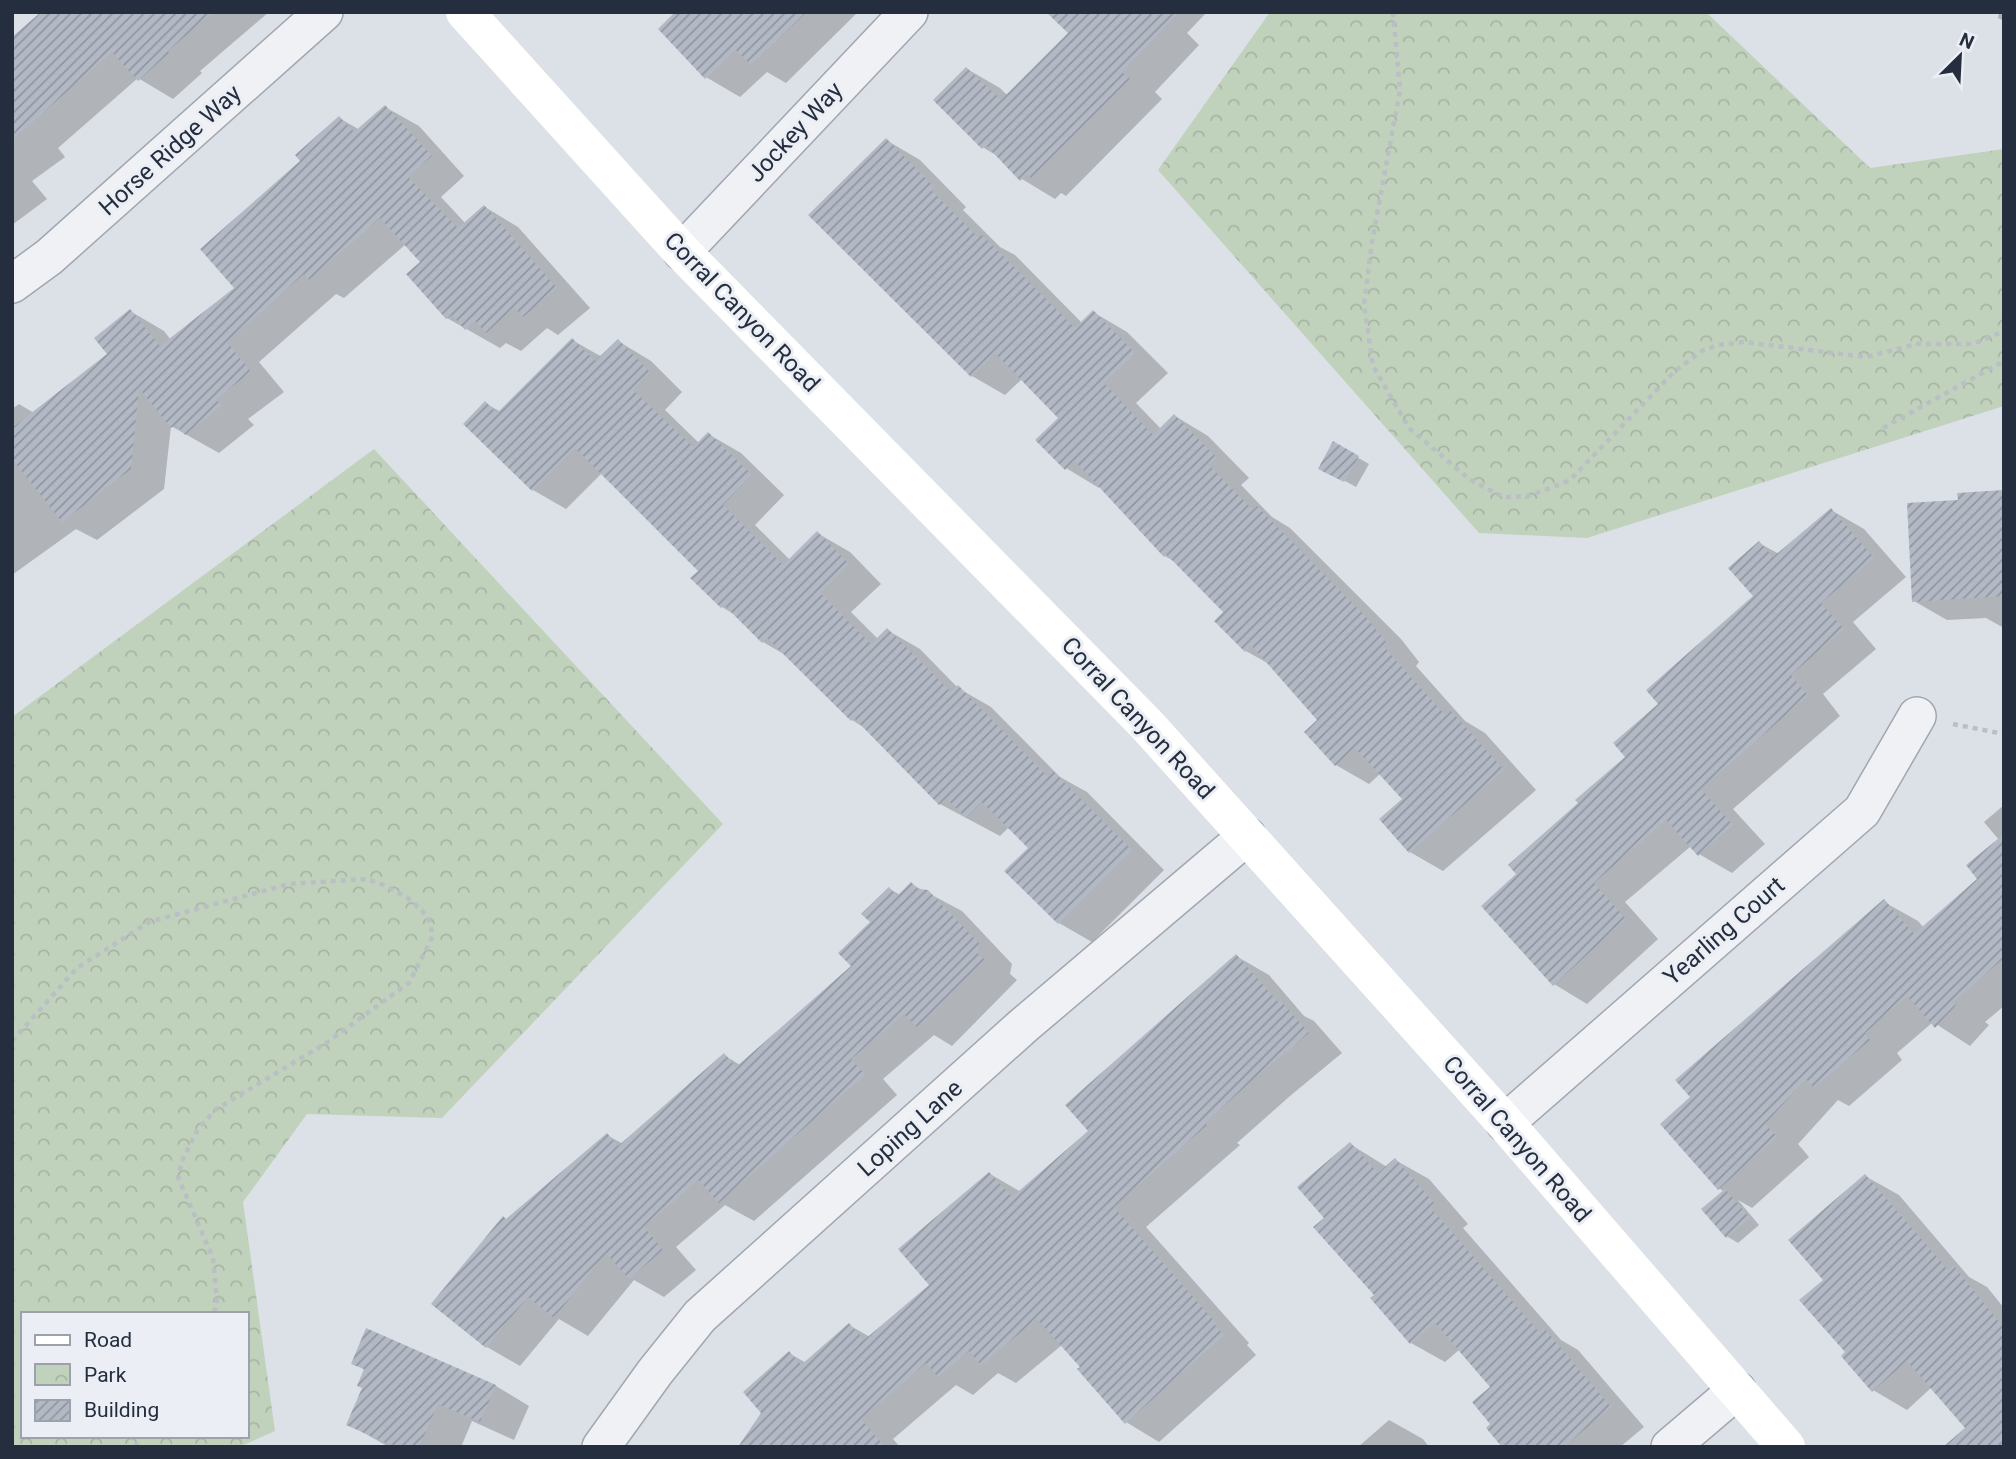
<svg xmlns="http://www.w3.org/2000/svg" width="2016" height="1459" font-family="Roboto,sans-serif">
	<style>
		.park { fill: url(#park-crowns); fill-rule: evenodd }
		.shadow { fill: #0003 }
		.building { fill: url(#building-hatch) }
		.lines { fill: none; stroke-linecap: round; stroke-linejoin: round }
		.street-casing { stroke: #a1a7b1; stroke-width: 40 }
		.path { stroke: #babec5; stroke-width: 4.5; stroke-dasharray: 5 5; stroke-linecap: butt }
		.street { stroke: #eff1f5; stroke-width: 37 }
		.secondary { stroke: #fff; stroke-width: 38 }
		.labels { text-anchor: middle; stroke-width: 6; stroke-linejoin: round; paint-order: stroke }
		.street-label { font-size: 24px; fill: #252e3e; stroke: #ebeff5 }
	</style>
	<defs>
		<pattern id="park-crowns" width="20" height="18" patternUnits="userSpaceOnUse" patternTransform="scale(1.75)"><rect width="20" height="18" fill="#c1d2bc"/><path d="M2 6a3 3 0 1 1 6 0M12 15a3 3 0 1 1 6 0" fill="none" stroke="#a6b5a3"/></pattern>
		<pattern id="building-hatch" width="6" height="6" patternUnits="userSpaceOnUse" patternTransform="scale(1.75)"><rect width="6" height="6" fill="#b3b9c4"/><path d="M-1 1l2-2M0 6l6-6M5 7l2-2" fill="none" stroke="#9197a1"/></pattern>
	</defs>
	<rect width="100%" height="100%" fill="#dce0e7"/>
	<g class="park">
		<path d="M1270,12H1706L1870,168L2004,149V406L1587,538L1479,533L1158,170Z"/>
		<path d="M374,449L723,824L442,1118L307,1114L243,1202L275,1431L239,1447H12V717ZM23,1314H247V1436H23Z"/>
	</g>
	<g class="shadow">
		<path d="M43,12H269L200,71L202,73L173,99L138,78L58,148L65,157L32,181L47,199L12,225V67Z"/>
		<path d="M678,12H858L786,83L767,72L740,97L706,77Z"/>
		<path d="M1049,12H1207L1187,33L1199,45L1155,92L1162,99L1066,196L1061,193L1055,199L1022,179L999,157L984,148L936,100L967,69L1000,88L1008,96L1071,33Z"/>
		<path d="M1999,12H2004V21L1998,18Z"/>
		<path d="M385,107L419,126L464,176L441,197L466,224L485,207L518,227L590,308L558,335L547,328L521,351L506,343L500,348L447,318L422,262L406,244L344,298L336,294L259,362L284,392L248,419L254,425L219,453L171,426L164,489L97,540L76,529L12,575V409L19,404L34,413L110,355L130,311L164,331L171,340L237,289L303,161L339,118L360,130Z"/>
		<path d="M886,140L920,160L966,207L963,210L1000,247L1015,255L1082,323L1093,312L1127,332L1168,373L1136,403L1161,429L1175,416L1208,436L1249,478L1241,485L1272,517L1290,528L1401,639L1419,662L1416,666L1465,721L1485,733L1536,790L1443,871L1410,852L1404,799L1381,773L1369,784L1336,765L1320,721L1271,665L1246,651L1226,612L1177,563L1165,556L1100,486L1099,488L1066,468L1060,418L1022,379L1005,395L972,376Z"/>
		<path d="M572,340L602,357L618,341L651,361L682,392L665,410L699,443L708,434L741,453L784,495L755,525L790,560L817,533L850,552L881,584L851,612L878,639L887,630L920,649L958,688L991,707L1060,777L1087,792L1164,870L1092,942L1059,923L1030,848L1009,827L1000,836L940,804L868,730L852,720L789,657L763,642L737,616L722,607L700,571L602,473L566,509L533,490L465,424L485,403L501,412Z"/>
		<path d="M1334,444L1369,464L1356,487L1329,472Z"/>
		<path d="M2004,492V628L1986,618L1947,620L1914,601L1960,502Z"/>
		<path d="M1831,510L1864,529L1906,577L1853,622L1876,649L1823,694L1840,716L1733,809L1765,844L1732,873L1699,854L1691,846L1625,902L1658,939L1587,1004L1554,984L1518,874L1581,803L1627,757L1660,704L1756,596L1759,543L1779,554Z"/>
		<path d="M2004,805V1006L1985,1022L1989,1025L1970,1046L1933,1022L1897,1053L1902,1060L1849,1106L1838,1100L1798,1144L1809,1157L1752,1208L1738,1200L1759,1225L1738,1243L1728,1237L1704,1209L1724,1192L1719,1188L1693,1098L1884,902L1918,921L1924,928L1979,879L1999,840L1984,822Z"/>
		<path d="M911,884L962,911L1012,964L1010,974L1017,980L952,1046L934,1035L883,1079L897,1095L754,1221L725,1205L676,1247L696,1270L664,1297L634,1280L588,1336L559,1319L520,1366L487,1347L507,1221L607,1135L623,1144L724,1055L740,1065L853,966L890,889L900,895Z"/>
		<path d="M1236,956L1269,975L1304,1016L1314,1021L1342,1053L1290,1096L1237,1143L1240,1145L1146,1227L1249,1343L1247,1345L1256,1355L1159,1442L1126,1422L1062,1345L1016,1383L998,1373L973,1395L956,1385L893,1439L900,1447H740L763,1413L789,1353L806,1363L849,1325L870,1337L932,1285L990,1174L1021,1192L1090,1131Z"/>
		<path d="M1350,1144L1387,1167L1395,1160L1429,1179L1468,1224L1463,1228L1561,1340L1578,1350L1644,1427L1620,1447H1504L1492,1424L1493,1387L1460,1349L1445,1362L1411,1343L1376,1295L1326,1219Z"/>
		<path d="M1865,1176L1899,1195L1969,1277L1987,1287L2004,1308V1447L1967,1428L1932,1387L1907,1410L1873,1390L1847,1352L1825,1280Z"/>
		<path d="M367,1330L496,1386L529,1406L514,1440L472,1421L461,1447H389L348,1424L364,1388L365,1370L353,1363Z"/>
		<path d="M1389,1420L1423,1439L1429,1447H1358Z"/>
	</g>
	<g class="building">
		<path d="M41,12H213L168,51L169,53L138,81L112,52L12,140V37Z"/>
		<path d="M675,12H807L751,65L736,50L705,79L658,29Z"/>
		<path d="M1046,12H1179L1122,72L1130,79L1031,178L1027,174L1020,181L986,145L982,149L933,100L966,67L1001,100L1068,33Z"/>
		<path d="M385,105L432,156L408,177L458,228L484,205L557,288L523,317L515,308L486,333L475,321L465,330L452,315L446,319L406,274L420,262L380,218L309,280L304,274L227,342L251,372L216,399L221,406L185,435L176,424L171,428L139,388L131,469L62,522L12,459V428L107,354L94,338L130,309L160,346L234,288L200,249L300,161L295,155L339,116L354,132Z"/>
		<path d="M886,138L934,187L931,190L978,237L981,234L1075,328L1093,310L1135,353L1104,383L1153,435L1174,414L1217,458L1209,465L1253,510L1257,506L1367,618L1387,643L1383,646L1446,716L1451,711L1504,770L1409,853L1379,819L1402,799L1355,748L1335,766L1304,732L1317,720L1251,645L1245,652L1214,621L1223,612L1166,554L1164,557L1074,460L1065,470L1035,440L1058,418L995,353L971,377L808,215Z"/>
		<path d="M572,338L595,361L618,339L650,372L633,390L693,447L708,432L752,475L723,505L783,565L817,531L849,564L820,593L871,644L887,628L951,692L958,685L1048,777L1053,771L1132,850L1058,924L1004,871L1028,848L982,802L966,818L946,798L939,805L854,718L851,721L767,638L762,643L724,605L721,608L690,578L698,571L575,448L532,491L463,424L485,401L497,413Z"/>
		<path d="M1333,441L1359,456L1344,482L1318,469Z"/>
		<path d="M2004,490V596L1912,602L1907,503L1958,500L1957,493Z"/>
		<path d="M1831,508L1874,558L1821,603L1844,629L1791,675L1808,696L1701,789L1733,825L1698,856L1666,820L1594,883L1626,919L1553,986L1481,906L1516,874L1508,865L1578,803L1575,800L1625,757L1613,743L1658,704L1646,690L1753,596L1728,568L1759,541L1773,557Z"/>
		<path d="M2004,834V958L1953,1002L1956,1005L1935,1028L1907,996L1865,1033L1870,1040L1814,1088L1806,1079L1765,1124L1777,1137L1718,1190L1660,1124L1690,1097L1675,1080L1884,899L1914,934L1977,879L1966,865Z"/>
		<path d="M911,882L918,889L928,890L979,943L977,953L985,960L918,1028L904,1014L851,1059L865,1075L819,1115L719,1203L698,1180L644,1227L663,1250L629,1279L606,1253L554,1318L528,1297L486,1348L431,1304L503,1216L506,1219L607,1133L618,1146L724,1053L736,1067L851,966L838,953L870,922L861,914L889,887L897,896Z"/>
		<path d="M1236,954L1278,1002L1280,1000L1309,1033L1256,1077L1205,1123L1207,1125L1114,1207L1216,1323L1215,1325L1224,1335L1125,1424L1077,1369L1080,1367L1037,1319L981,1365L969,1351L938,1377L926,1363L861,1419L885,1447H738L761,1413L743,1392L789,1351L801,1365L849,1323L864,1340L929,1285L898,1249L989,1172L1012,1197L1088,1131L1065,1105Z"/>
		<path d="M1350,1142L1378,1173L1395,1158L1435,1204L1431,1208L1539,1332L1544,1328L1611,1407L1564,1447H1502L1486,1428L1490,1424L1472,1402L1490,1387L1435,1323L1410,1344L1370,1298L1374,1295L1313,1227L1324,1218L1297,1187Z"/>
		<path d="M1865,1174L1948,1270L1953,1265L2004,1328V1447H1943L1965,1428L1907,1361L1872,1392L1841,1356L1845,1352L1799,1300L1823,1280L1788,1240Z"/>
		<path d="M1725,1189L1750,1218L1726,1238L1701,1209Z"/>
		<path d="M366,1328L496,1385L480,1422L438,1404L419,1447H396L346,1425L362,1388L357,1386L364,1369L351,1364Z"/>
	</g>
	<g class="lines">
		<g class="street-casing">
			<g id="street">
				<path d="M682,252L909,12"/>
				<path d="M12,284L49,257L324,12"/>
				<path d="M1505,1123L1862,811L1917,716"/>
				<path d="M601,1447L655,1372L700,1316L1023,1026L1247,836"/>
				<path d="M1670,1447L1737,1390"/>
			</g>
		</g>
		<g class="path">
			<path d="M1393,12L1400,90L1372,242L1364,304L1373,366L1409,428L1469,479L1503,497L1528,496L1569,481L1675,371L1702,351L1718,345L1744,342L1866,357L1917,344H1973L2004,331"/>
			<path d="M1883,428L2004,361"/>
			<path d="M1953,724L2004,734"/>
			<path d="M12,1041L77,968L149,922L289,884L367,879L384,885L411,900L428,917L433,936L409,983L326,1043L215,1110L197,1131L182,1161L178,1177L213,1258L217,1301L214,1314"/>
			<path d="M135,1447L141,1436"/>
		</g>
		<use href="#street" class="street"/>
		<path class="secondary" d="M465,12L682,252L1147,725L1505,1123L1786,1447"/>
	</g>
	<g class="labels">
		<g class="street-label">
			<text transform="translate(795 132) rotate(-47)" y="8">Jockey Way</text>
			<text transform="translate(170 150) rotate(-42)" y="8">Horse Ridge Way</text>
			<text transform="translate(742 312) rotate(46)" y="8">Corral Canyon Road</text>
			<text transform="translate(1138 718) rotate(47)" y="8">Corral Canyon Road</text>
			<text transform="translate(1724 931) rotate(-41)" y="8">Yearling Court</text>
			<text transform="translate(910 1128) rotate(-42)" y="8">Loping Lane</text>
			<text transform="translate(1517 1139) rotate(49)" y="8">Corral Canyon Road</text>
		</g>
	</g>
	<rect width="2016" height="1459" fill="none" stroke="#252e3e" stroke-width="28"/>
	<rect x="21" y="1312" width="228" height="126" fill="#ebeff5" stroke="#9ca2ac" stroke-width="2"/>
	<rect x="35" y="1335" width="35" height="10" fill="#ffffff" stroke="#9ca2ac" stroke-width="2"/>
	<text x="84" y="1347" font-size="21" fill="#252e3e">Road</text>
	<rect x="35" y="1364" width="35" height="21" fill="url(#park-crowns)" stroke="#9ca2ac" stroke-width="2"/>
	<text x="84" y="1382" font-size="21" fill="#252e3e">Park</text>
	<rect x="35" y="1400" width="35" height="21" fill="url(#building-hatch)" stroke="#9ca2ac" stroke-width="2"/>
	<text x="84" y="1417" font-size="21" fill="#252e3e">Building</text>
	<g transform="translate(1960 56) rotate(24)" stroke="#ebeff5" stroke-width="5" paint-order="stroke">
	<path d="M0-5L12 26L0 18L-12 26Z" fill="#252e3e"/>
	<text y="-10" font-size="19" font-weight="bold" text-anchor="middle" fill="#252e3e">N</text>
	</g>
</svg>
